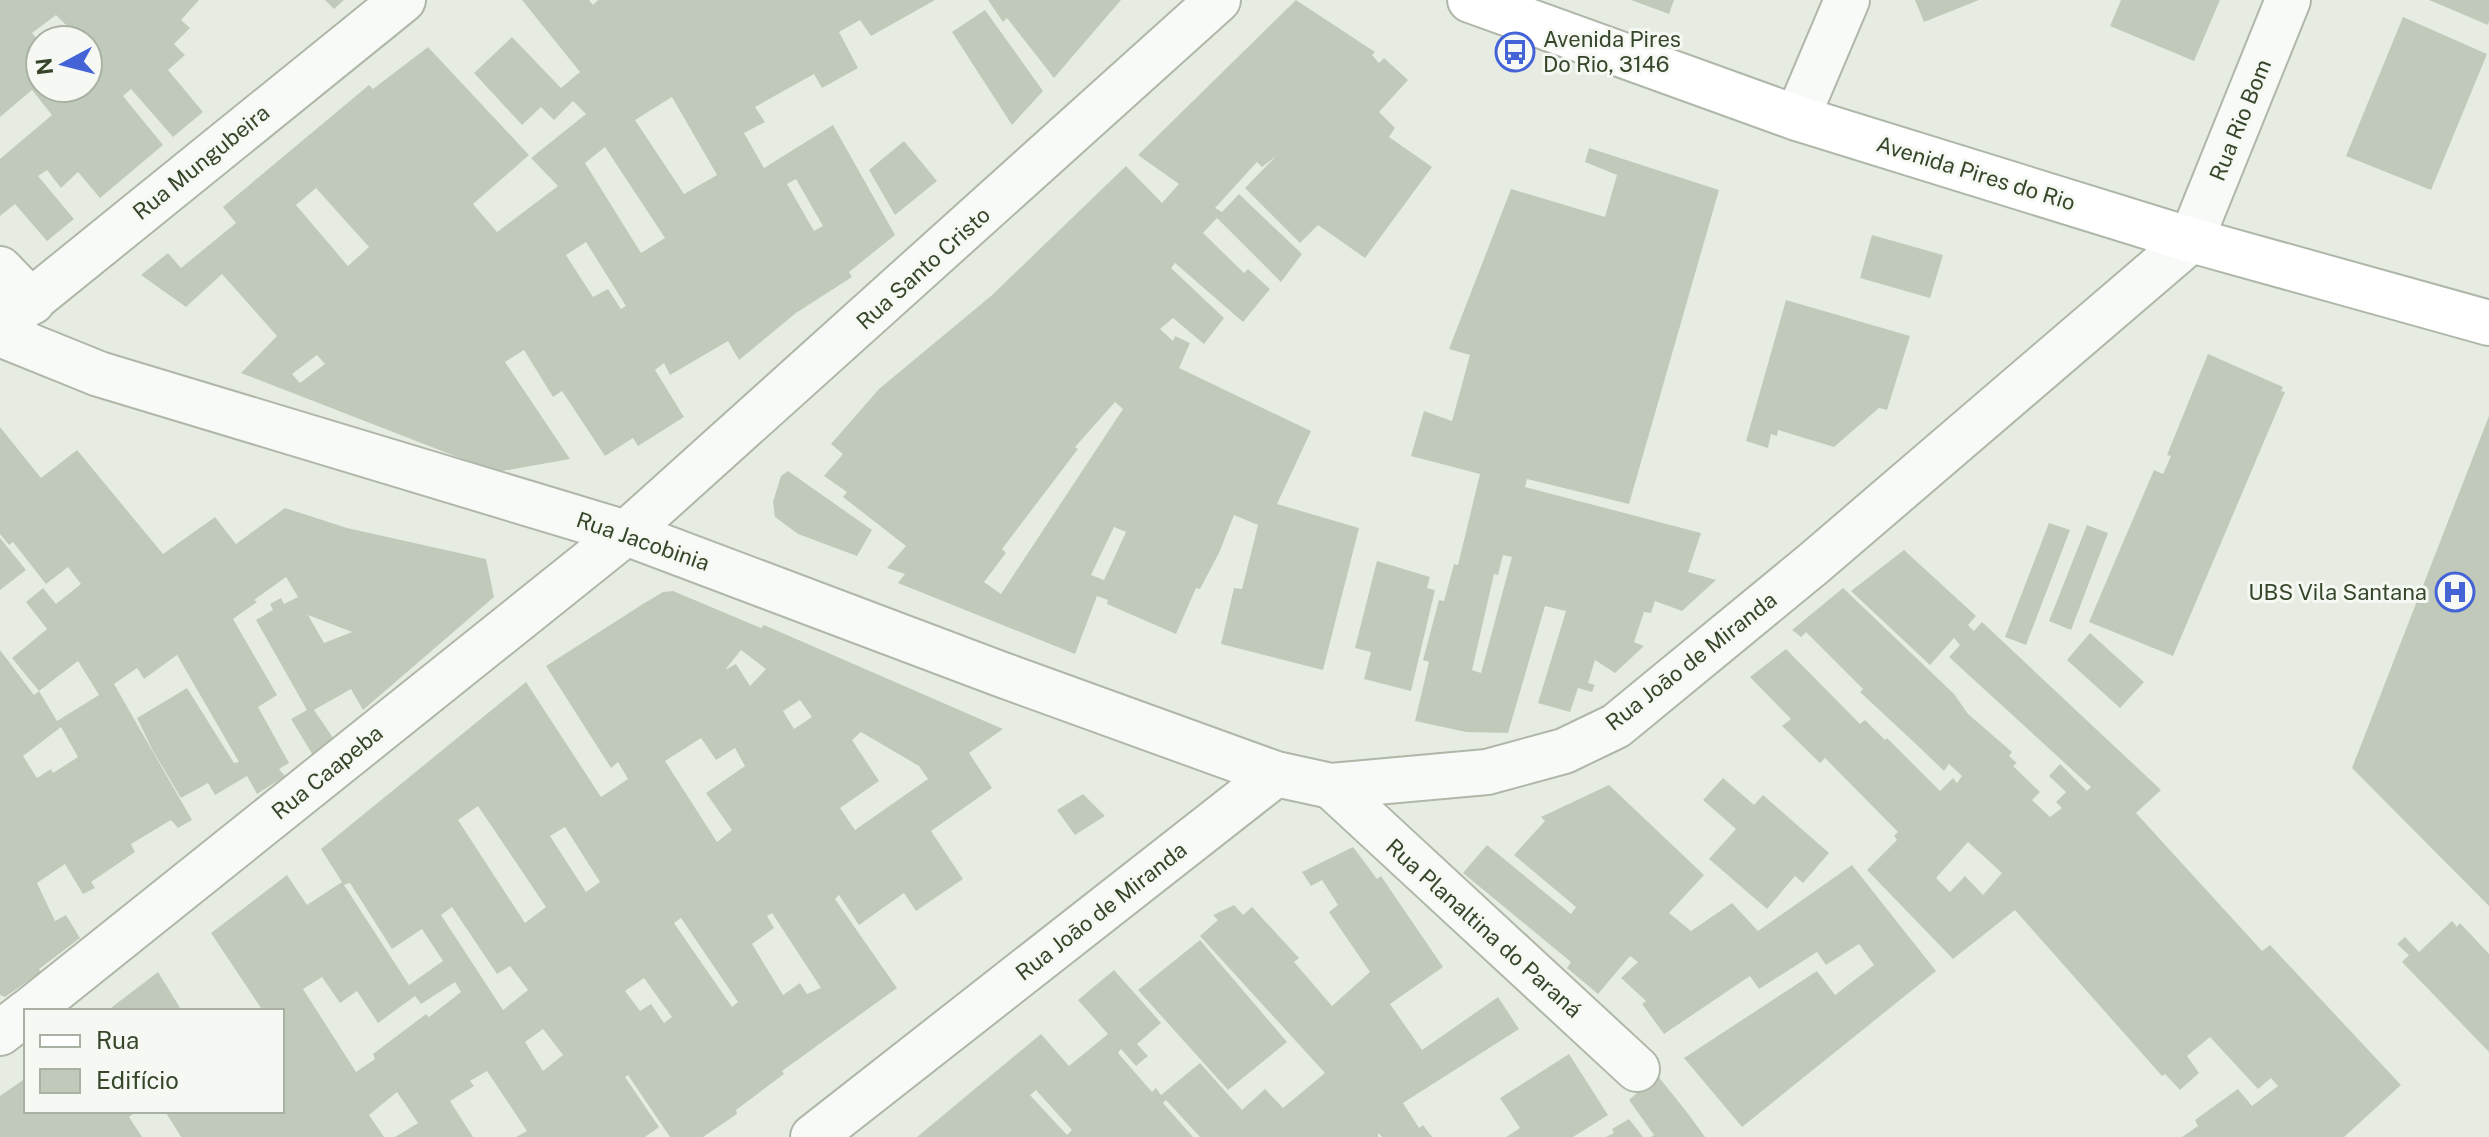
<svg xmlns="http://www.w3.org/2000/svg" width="2489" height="1137" font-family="'Public Sans',sans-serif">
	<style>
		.building { fill: #c1caba; fill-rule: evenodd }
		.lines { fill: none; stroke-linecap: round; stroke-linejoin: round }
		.minor-casing { stroke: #aeb7a8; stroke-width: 48 }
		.secondary-casing { stroke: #aeb7a8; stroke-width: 48 }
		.minor { stroke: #f8faf7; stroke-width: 44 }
		.secondary { stroke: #fff; stroke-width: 44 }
		.labels { text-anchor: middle; stroke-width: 6; stroke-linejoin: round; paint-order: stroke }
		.poi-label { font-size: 22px; fill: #36462a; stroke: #f6f9f3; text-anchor: start }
		.street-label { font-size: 22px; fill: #36462a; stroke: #f6f9f3 }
	</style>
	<rect width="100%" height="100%" fill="#e7ece3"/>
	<g class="building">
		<path d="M0,0H199L181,20L190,28L174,44L185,55L168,70L203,112L173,137L131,89L123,96L163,145L100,198L78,172L61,188L47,170L38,176L74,219L47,241L15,204L0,216V159L52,115L32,90L0,117ZM56,15L81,40H88L93,52L88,56V88H40V42L32,33Z"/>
		<path d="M325,0H344L334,9Z"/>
		<path d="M522,0H589L593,5L598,0H935L871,36L860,20L839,32L858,68L822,88L814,74L755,107L765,122L744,133L764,168L833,125L895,235L849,272L852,277L796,313L739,360L728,341L670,375L664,363L655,370L684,417L638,446L633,438L605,456L562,391L553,397L524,350L505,362L570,459L496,472L241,373L277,336L222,274L186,307L141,275L168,253L181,268L236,223L223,207L369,85L373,89L428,47L529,155L473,204L497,232L558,186L531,158L586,114L573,101L554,120L541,107L522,125L474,73L512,37L561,88L580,72ZM672,97L717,175L684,194L635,120ZM605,147L665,238L641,253L585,163ZM796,179L823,226L814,231L787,184ZM316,188L369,247L348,266L296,205ZM586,242L626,306L621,309L608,289L593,297L566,255ZM317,355L325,364L300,383L292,374Z"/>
		<path d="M988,0H1121L1054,78L1007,18L1003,22Z"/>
		<path d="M1296,0L1375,52L1372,55L1379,63L1384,58L1408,80L1379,112L1395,128L1389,137L1432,167L1365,258L1318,225L1300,243L1245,188L1276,156L1262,167L1257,162L1215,208L1222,212L1239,194L1302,254L1281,282L1217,218L1203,233L1244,273L1248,269L1270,289L1243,322L1175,263L1171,268L1224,318L1204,344L1173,318L1160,329L1173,341L1175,336L1190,343L1179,368L1311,431L1277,504L1359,528L1323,670L1221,644L1234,588L1242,589L1258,525L1234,515L1219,553L1200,589L1196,588L1176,634L1107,604L1108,600L1097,596L1075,654L898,583L905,574L887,568L906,546L843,497L847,492L824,476L843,454L831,444L879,389L991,296L1126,166L1162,203L1179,184L1138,155ZM1115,402L1123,409L1001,594L984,582L1006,553L1002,549L1078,449L1075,447ZM1114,527L1126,532L1104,580L1091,575Z"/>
		<path d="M1631,0H1674L1669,14Z"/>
		<path d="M1915,0H1979L1924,22Z"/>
		<path d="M2121,0H2220L2194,61L2110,26Z"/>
		<path d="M2429,0H2489V21L2488,25Z"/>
		<path d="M985,10L1043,91L1012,125L952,32Z"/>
		<path d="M2403,17L2487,54L2431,190L2346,156Z"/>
		<path d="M904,141L937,181L895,215L869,170Z"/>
		<path d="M1589,148L1719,190L1629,504L1527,479L1525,487L1701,533L1688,572L1716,580L1682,611L1655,601L1651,613L1644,612L1634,642L1644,646L1615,673L1595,660L1588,683L1595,685L1592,692L1578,688L1570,712L1538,703L1566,611L1545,606L1508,733L1466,732L1415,721L1429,662L1423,660L1439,600L1444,601L1454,564L1458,565L1480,474L1411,456L1424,411L1452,421L1470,355L1449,349L1511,189L1605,217L1617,175L1585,162ZM1503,555L1512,557L1481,673L1472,670L1494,574L1498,575Z"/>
		<path d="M1872,235L1943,255L1930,298L1860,278Z"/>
		<path d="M1786,300L1910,336L1887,410L1879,408L1834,447L1778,430L1777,436L1771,434L1768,448L1746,441Z"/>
		<path d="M2208,354L2283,387L2281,391L2285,392L2173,656L2089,622L2154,470L2163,474L2171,456L2167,455Z"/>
		<path d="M2489,416V906L2352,768Z"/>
		<path d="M0,427L41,478L77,450L163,554L215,517L236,544L285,508L347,528L486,559L494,597L363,710L351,689L314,710L336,742L314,757L291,719L307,710L256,620L273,610L270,604L281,598L284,604L298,597L286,577L254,600L257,602L233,619L277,695L258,707L289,763L279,769L285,776L257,794L247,776L215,795L208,783L181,798L153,751L137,718L187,688L234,763L239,762L177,655L144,679L137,668L114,684L192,820L178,828L171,820L131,844L135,852L91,882L95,888L83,894L65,864L37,883L55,921L66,915L80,938L39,969L41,972L5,997L0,995V650L34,695L39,691L57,721L99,695L78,661L39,691L12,658L47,629L26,602L43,588L56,604L81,584L68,567L46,584L13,542L9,545L0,534ZM308,615L352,632L324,643ZM61,727L78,757L53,773L51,769L37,778L23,756Z"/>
		<path d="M788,471L872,530L857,556L798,534L775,517L773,502L781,476Z"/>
		<path d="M2049,523L2070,530L2026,645L2005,637Z"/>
		<path d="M2087,525L2108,533L2071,630L2049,621Z"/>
		<path d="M0,538L26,570L0,590Z"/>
		<path d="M1904,550L1976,616L1968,625L1974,631L1982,622L2161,790L2136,813L2262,951L2270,945L2401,1085L2344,1137H2182L2198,1126L2195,1120L2238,1089L2252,1106L2278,1086L2271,1078L2258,1089L2210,1037L2187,1056L2199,1073L2180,1090L2165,1074L2162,1076L2015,910L1953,959L1867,870L1897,840L1894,836L1898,832L1825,758L1820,763L1782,726L1791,719L1750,677L1786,649L1860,724L1865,720L1885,740L1887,738L1940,791L1953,778L1957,783L1962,776L1949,764L1944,771L1918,746L1860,692L1863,689L1806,632L1801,637L1792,630L1843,588L1954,694L1968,714L2012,752L2009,756L2017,763L2013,766L2040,792L2032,800L2050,817L2062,808L2056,802L2066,792L2049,776L2060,764L2087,791L2091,787L1949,657L1960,645L1954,638L1930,665L1851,591ZM1968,842L2002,873L1983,895L1965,876L1950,892L1936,878Z"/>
		<path d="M1377,561L1430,577L1427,588L1435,590L1411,691L1364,679L1371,652L1355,648Z"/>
		<path d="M673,591L761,628L764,625L1003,729L969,753L992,788L931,831L963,879L916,911L904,893L859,925L839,895L835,899L897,988L782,1071L784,1074L736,1110L737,1114L703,1137H670L628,1075L625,1077L659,1127L645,1137H516L527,1131L487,1071L470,1081L474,1086L450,1101L473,1137H395L418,1123L397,1092L369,1115L384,1137H181L165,1111H282V1011H263L211,933L287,875L307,905L342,882L321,849L526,682L601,797L628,779L618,762L611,768L546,666L643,604L663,592ZM741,650L766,669L750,686L736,664L725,670ZM800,700L812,717L794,729L783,711ZM861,732L919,766L928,779L855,830L840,808L879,781L852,740ZM701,738L716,760L735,748L745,766L706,793L732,830L717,842L665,761ZM478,806L546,907L525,923L458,820ZM565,827L600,882L586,892L550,836ZM350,883L392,949L422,929L443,961L409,985L344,885ZM452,907L497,974L510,966L528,990L503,1010L441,915ZM772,913L821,988L807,994L800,983L783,995L752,944L774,928L767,916ZM681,918L738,1002L732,1007L674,923ZM322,977L340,1003L357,991L378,1023L415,996L421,1004L455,982L461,992L429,1017L426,1014L373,1054L375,1059L356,1072L303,989ZM644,978L672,1017L664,1023L651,1004L640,1011L625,991ZM543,1029L563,1055L543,1071L525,1042Z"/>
		<path d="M2090,633L2144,682L2120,708L2067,660Z"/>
		<path d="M1723,778L1754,805L1763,795L1829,853L1803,883L1795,876L1767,909L1709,859L1736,829L1703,800Z"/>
		<path d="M1609,785L1704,875L1669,913L1691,931L1732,903L1758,931L1852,865L1936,971L1742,1127L1684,1058L1817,971L1835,995L1874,965L1859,944L1826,965L1817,952L1759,989L1750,976L1664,1034L1642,1004L1646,1001L1621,978L1638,962L1630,956L1598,994L1567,968L1571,962L1463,873L1487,845L1571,914L1576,907L1514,855L1545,821L1541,817Z"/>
		<path d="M1083,794L1105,816L1075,835L1057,810Z"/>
		<path d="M1353,847L1377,879L1381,876L1443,967L1390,1004L1422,1050L1498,997L1519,1029L1403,1103L1419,1128L1423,1125L1432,1137H1382L1378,1133V1137H1200L1166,1100L1163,1103L1193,1137H917L1041,1034L1069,1066L1108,1034L1078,1000L1114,970L1161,1023L1137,1044L1148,1056L1136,1066L1121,1049L1118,1053L1152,1092L1156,1088L1161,1095L1200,1063L1242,1110L1265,1089L1283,1108L1325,1073L1200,936L1218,920L1213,915L1234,905L1243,915L1252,907L1299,958L1294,962L1332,1006L1370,972L1329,912L1338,905L1322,880L1311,886L1302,872ZM1036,1090L1072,1130L1067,1135L1030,1095Z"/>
		<path d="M2452,921L2457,927L2460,923L2489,954V1052L2402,962L2409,955L2397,944L2405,937L2419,952Z"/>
		<path d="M1200,940L1287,1042L1228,1090L1138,990Z"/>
		<path d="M158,972L182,1011H107Z"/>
		<path d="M1569,1054L1608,1115L1573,1137H1506L1520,1128L1500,1098Z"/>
		<path d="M1657,1075L1686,1111L1705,1137H1651L1654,1135L1629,1100Z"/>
		<path d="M26,1078V1111H137L129,1117L142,1137H0V1096Z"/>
		<path d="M1629,1119L1643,1137H1606L1614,1133L1612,1129Z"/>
	</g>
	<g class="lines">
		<g class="minor-casing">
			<g id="minor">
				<path d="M1797,118L1847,0"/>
				<path d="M0,269L32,302"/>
				<path d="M0,326L403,0"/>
				<path d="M0,334L99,374L626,533L1000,674L1276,774L1331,786L1487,772L1564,751L1616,726L1813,564L2191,240L2288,0"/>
				<path d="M1331,786L1637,1069"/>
				<path d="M29,1011L626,533L1218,0"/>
				<path d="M0,1033L26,1013"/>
				<path d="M813,1137L1276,774"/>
			</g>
		</g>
		<g class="secondary-casing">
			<path id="secondary" d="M1470,0L1797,118L2191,240L2489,323"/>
		</g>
		<use href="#minor" class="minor"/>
		<use href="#secondary" class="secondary"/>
	</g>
	<defs>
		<g id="bus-ring" transform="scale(2)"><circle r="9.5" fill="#f6f9f3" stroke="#4363d6" stroke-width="1.5"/><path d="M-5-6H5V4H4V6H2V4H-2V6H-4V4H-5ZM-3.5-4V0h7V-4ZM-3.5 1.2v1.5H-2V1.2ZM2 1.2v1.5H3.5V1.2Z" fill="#4363d6"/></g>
		<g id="hospital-ring" transform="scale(2)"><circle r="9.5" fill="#f6f9f3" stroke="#4363d6" stroke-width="1.5"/><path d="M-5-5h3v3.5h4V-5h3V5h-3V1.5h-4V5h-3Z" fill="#4363d6"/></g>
	</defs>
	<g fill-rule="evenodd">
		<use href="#bus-ring" x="1515" y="52"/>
		<use href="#hospital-ring" x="2455" y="592"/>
	</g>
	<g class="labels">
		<g class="poi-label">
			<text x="1543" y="47">Avenida Pires<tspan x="1543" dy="25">Do Rio, 3146</tspan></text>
			<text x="2427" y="600" text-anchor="end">UBS Vila Santana</text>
		</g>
		<g class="street-label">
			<text transform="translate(2240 120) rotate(-68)" y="8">Rua Rio Bom</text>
			<text transform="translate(201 162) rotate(-39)" y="8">Rua Mungubeira</text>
			<text transform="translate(1976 173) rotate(17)" y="8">Avenida Pires do Rio</text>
			<text transform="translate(923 268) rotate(-42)" y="8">Rua Santo Cristo</text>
			<text transform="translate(643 541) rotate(19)" y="8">Rua Jacobinia</text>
			<text transform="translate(1691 661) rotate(-38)" y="8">Rua João de Miranda</text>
			<text transform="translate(327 772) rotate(-39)" y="8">Rua Caapeba</text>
			<text transform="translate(1101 911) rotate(-38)" y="8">Rua João de Miranda</text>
			<text transform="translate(1484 928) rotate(42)" y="8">Rua Planaltina do Paraná</text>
		</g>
	</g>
	<rect x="24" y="1009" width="260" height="104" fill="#f6f9f3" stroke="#a9b1a3" stroke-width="2"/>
	<rect x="40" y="1035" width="40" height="12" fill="#ffffff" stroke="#a9b1a3" stroke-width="2"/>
	<text x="96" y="1049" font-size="24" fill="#36462a">Rua</text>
	<rect x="40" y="1069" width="40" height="24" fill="#c1caba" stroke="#a9b1a3" stroke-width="2"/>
	<text x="96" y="1089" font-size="24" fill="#36462a">Edifício</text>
	<g transform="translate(64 64) rotate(263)"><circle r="38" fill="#f6f9f3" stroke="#a9b1a3" stroke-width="2"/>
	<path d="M0-6L14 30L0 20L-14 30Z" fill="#4363d6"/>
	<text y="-12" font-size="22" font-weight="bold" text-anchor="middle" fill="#36462a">N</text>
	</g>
</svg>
